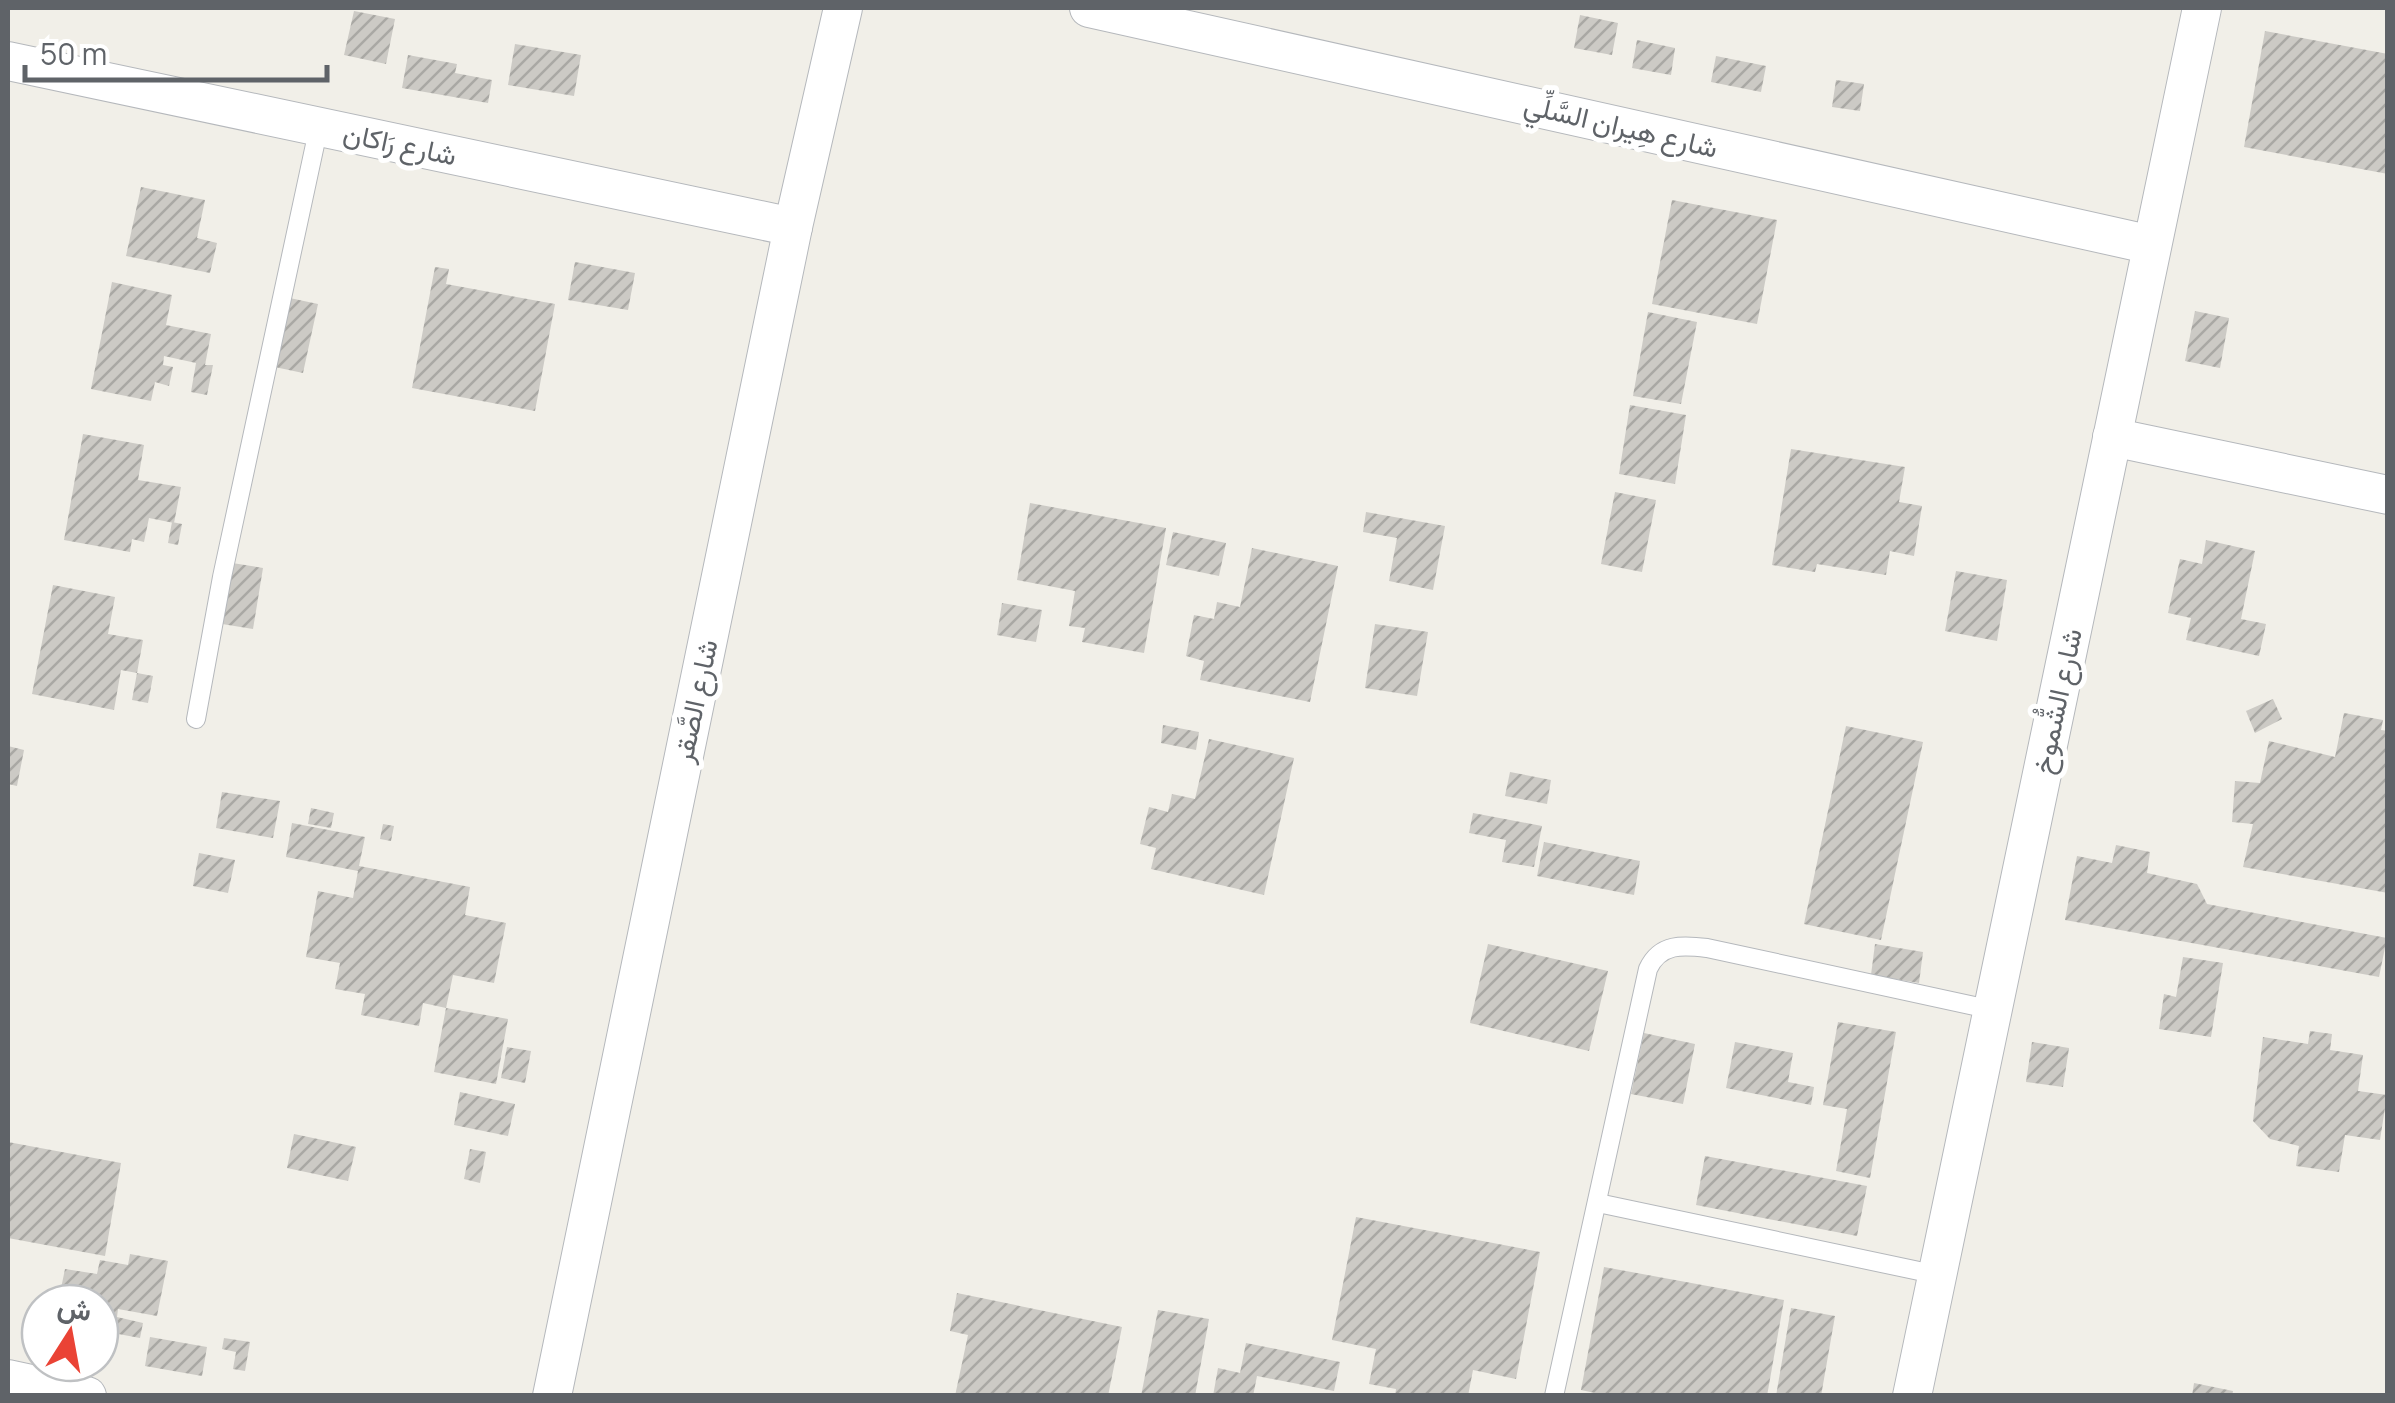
<svg xmlns="http://www.w3.org/2000/svg" width="2395" height="1403" font-family="Manrope,Vazirmatn,sans-serif">
	<style>
		.building { fill: url(#building-hatch) }
		.lines { fill: none; stroke-linecap: round; stroke-linejoin: round }
		.lane-casing { stroke: #b5b8bc; stroke-width: 20 }
		.street-casing { stroke: #b5b8bc; stroke-width: 40 }
		.lane { stroke: #fff; stroke-width: 18 }
		.street { stroke: #fff; stroke-width: 38 }
		.labels { text-anchor: middle; stroke-width: 10; stroke-linejoin: round; paint-order: stroke }
		.street-label { font-size: 28px; fill: #5f6368; stroke: #fff }
	</style>
	<defs>
		<pattern id="building-hatch" width="6" height="6" patternUnits="userSpaceOnUse" patternTransform="scale(2.5)"><rect width="6" height="6" fill="#cccac5"/><path d="M-1 1l2-2M0 6l6-6M5 7l2-2" fill="none" stroke="#a9a8a4"/></pattern>
	</defs>
	<rect width="100%" height="100%" fill="#f1efe8"/>
	<g class="building">
		<path d="M354,11L395,19L386,64L344,55Z"/>
		<path d="M1580,15L1618,23L1612,55L1574,48Z"/>
		<path d="M2265,31L2388,54V174L2244,147Z"/>
		<path d="M1637,40L1675,48L1671,75L1632,68Z"/>
		<path d="M515,44L581,55L574,96L508,85Z"/>
		<path d="M408,55L457,64L455,73L492,80L488,103L402,88Z"/>
		<path d="M1716,56L1766,66L1761,92L1711,82Z"/>
		<path d="M1836,80L1864,84L1860,111L1832,107Z"/>
		<path d="M141,187L205,200L197,238L217,243L210,273L126,256Z"/>
		<path d="M1672,200L1777,220L1757,324L1652,304Z"/>
		<path d="M575,262L635,273L628,310L568,300Z"/>
		<path d="M435,267L449,269L446,284L555,304L535,411L412,388Z"/>
		<path d="M112,282L172,295L166,325L211,334L205,365H213L207,395L191,392L196,363L164,356L163,365L173,367L169,386L155,382L151,401L91,389Z"/>
		<path d="M285,297L318,304L303,373L270,366Z"/>
		<path d="M2195,311L2229,318L2220,368L2185,361Z"/>
		<path d="M1648,312L1697,322L1681,404L1633,396Z"/>
		<path d="M1630,405L1686,415L1675,484L1619,474Z"/>
		<path d="M83,434L144,445L138,480L181,487L174,523L149,518L144,542L132,539L130,552L64,540Z"/>
		<path d="M1791,449L1905,467L1899,502L1922,506L1914,556L1890,551L1886,575L1817,564L1815,572L1772,565Z"/>
		<path d="M1615,492L1656,500L1642,572L1601,564Z"/>
		<path d="M1030,503L1166,528L1144,653L1082,642L1085,628L1069,626L1075,591L1017,580Z"/>
		<path d="M1366,512L1445,526L1433,590L1389,581L1397,538L1363,532Z"/>
		<path d="M172,522L182,524L178,545L168,543Z"/>
		<path d="M1173,532L1226,543L1219,576L1166,565Z"/>
		<path d="M2206,540L2255,551L2241,619L2266,624L2259,656L2186,640L2191,618L2168,613L2180,559L2202,564Z"/>
		<path d="M1252,548L1338,566L1310,702L1200,680L1204,661L1186,656L1194,615L1214,619L1217,602L1240,607Z"/>
		<path d="M226,562L263,568L253,629L216,623Z"/>
		<path d="M1956,571L2007,580L1997,641L1945,631Z"/>
		<path d="M53,585L115,597L108,634L143,640L137,673L153,676L148,703L132,700L137,673L121,670L114,710L32,694Z"/>
		<path d="M1002,603L1042,610L1036,642L997,635Z"/>
		<path d="M1375,624L1428,632L1417,696L1365,688Z"/>
		<path d="M2273,699L2282,719L2255,733L2246,711Z"/>
		<path d="M2344,713L2383,720L2381,730L2388,731V893L2243,867L2253,824L2232,822L2235,781L2260,783L2269,741L2335,757Z"/>
		<path d="M1163,725L1199,732L1196,750L1161,743Z"/>
		<path d="M1846,726L1923,742L1881,940L1804,924Z"/>
		<path d="M1209,739L1294,758L1264,895L1151,869L1156,848L1140,844L1149,807L1168,812L1172,794L1195,799Z"/>
		<path d="M8,746L24,750L17,786L8,784Z"/>
		<path d="M1510,772L1551,780L1547,804L1505,796Z"/>
		<path d="M222,792L280,801L273,838L216,828Z"/>
		<path d="M311,808L334,813L331,828L308,824Z"/>
		<path d="M1473,813L1542,826L1534,867L1502,862L1506,840L1469,833Z"/>
		<path d="M292,823L365,837L359,866L470,887L465,915L506,923L494,983L453,975L446,1008L508,1019L496,1084L434,1072L446,1008L423,1003L419,1026L361,1015L365,994L335,989L340,963L306,957L318,891L353,898L358,871L286,857Z"/>
		<path d="M383,824L394,826L391,841L380,839Z"/>
		<path d="M1544,842L1640,861L1634,895L1537,876Z"/>
		<path d="M2116,845L2150,852L2147,873L2197,884L2207,904L2387,938L2379,977L2065,920L2077,856L2112,863Z"/>
		<path d="M199,853L235,860L228,893L193,886Z"/>
		<path d="M1488,944L1608,971L1589,1051L1470,1023Z"/>
		<path d="M1875,944L1923,952L1919,983L1871,975Z"/>
		<path d="M2183,957L2223,963L2211,1037L2159,1029L2164,994L2176,997Z"/>
		<path d="M1838,1022L1896,1032L1870,1178L1836,1171L1847,1109L1823,1105Z"/>
		<path d="M2310,1031L2332,1034L2330,1050L2363,1055L2358,1091L2387,1095L2380,1140L2345,1135L2339,1172L2296,1166L2299,1146L2270,1139L2253,1121L2263,1037L2308,1044Z"/>
		<path d="M1644,1033L1695,1044L1683,1104L1631,1094Z"/>
		<path d="M1735,1042L1793,1053L1788,1082L1814,1087L1811,1105L1726,1088Z"/>
		<path d="M2032,1042L2069,1048L2063,1087L2026,1082Z"/>
		<path d="M507,1047L531,1051L525,1083L501,1078Z"/>
		<path d="M460,1092L515,1104L508,1136L454,1125Z"/>
		<path d="M294,1134L356,1147L348,1181L287,1168Z"/>
		<path d="M8,1142L121,1163L105,1256L8,1238Z"/>
		<path d="M470,1149L486,1152L480,1183L464,1179Z"/>
		<path d="M1705,1156L1867,1186L1857,1236L1696,1205Z"/>
		<path d="M1356,1217L1540,1252L1516,1379L1473,1370L1468,1396H1395L1396,1389L1369,1384L1376,1349L1332,1340Z"/>
		<path d="M130,1254L168,1261L157,1316L118,1309L117,1317L143,1323L140,1338L113,1333L112,1342L100,1340V1303H58L65,1269L97,1274L100,1260L128,1265Z"/>
		<path d="M1604,1267L1784,1300L1767,1396H1609L1581,1390Z"/>
		<path d="M957,1293L1122,1327L1108,1396H955L968,1335L950,1331Z"/>
		<path d="M1791,1308L1835,1316L1821,1396H1776Z"/>
		<path d="M1158,1310L1209,1319L1195,1396H1141Z"/>
		<path d="M150,1337L207,1347L202,1376L145,1366Z"/>
		<path d="M224,1338L250,1342L245,1371L233,1369L236,1352L222,1349Z"/>
		<path d="M1246,1343L1340,1362L1334,1391L1257,1376L1253,1396H1213L1218,1368L1240,1373Z"/>
		<path d="M2194,1383L2233,1391L2232,1396H2192Z"/>
	</g>
	<g class="lines">
		<g class="lane-casing">
			<g id="lane">
				<path d="M196,719L222,577L319,126"/>
				<path d="M1598,1203L1938,1275"/>
				<path d="M1554,1396L1648,969C1660,943 1683,945 1707,948L1993,1010"/>
			</g>
		</g>
		<g class="street-casing">
			<g id="street">
				<path d="M1089,8L2152,245"/>
				<path d="M8,61L793,227"/>
				<path d="M2112,437L2388,495"/>
				<path d="M8,1379L87,1396"/>
				<path d="M552,1396L793,227L843,8"/>
				<path d="M1912,1396L2202,8"/>
			</g>
		</g>
		<use href="#lane" class="lane"/>
		<use href="#street" class="street"/>
	</g>
	<g class="labels">
		<g class="street-label">
			<text transform="translate(1621 126) rotate(13)" y="10">شارع هِيران السَّلِّي</text>
			<text transform="translate(400 144) rotate(12)" y="10">شارع رَاكان</text>
			<text transform="translate(695 701) rotate(-78)" y="10">شارع الصَّقر</text>
			<text transform="translate(2057 701) rotate(-78)" y="10">شارع الشُّموخ</text>
		</g>
	</g>
	<rect width="2395" height="1403" fill="none" stroke="#5f6368" stroke-width="20"/>
	<g transform="translate(70 1333) rotate(11)"><circle r="48" fill="#ffffff" stroke="#bfc1c3" stroke-width="2.5"/>
	<path d="M0-8L18 38L0 25L-18 38Z" fill="#ea4335"/>
	<text y="-15" font-size="28" font-weight="bold" text-anchor="middle" fill="#5f6368">ش</text>
	</g>
	<path d="M25 65v15h302v-15" fill="none" stroke="#5f6368" stroke-width="5"/>
	<text x="40" y="65" font-size="30" fill="#5f6368" stroke="#ffffff" stroke-width="8" paint-order="stroke">50 m</text>
</svg>
